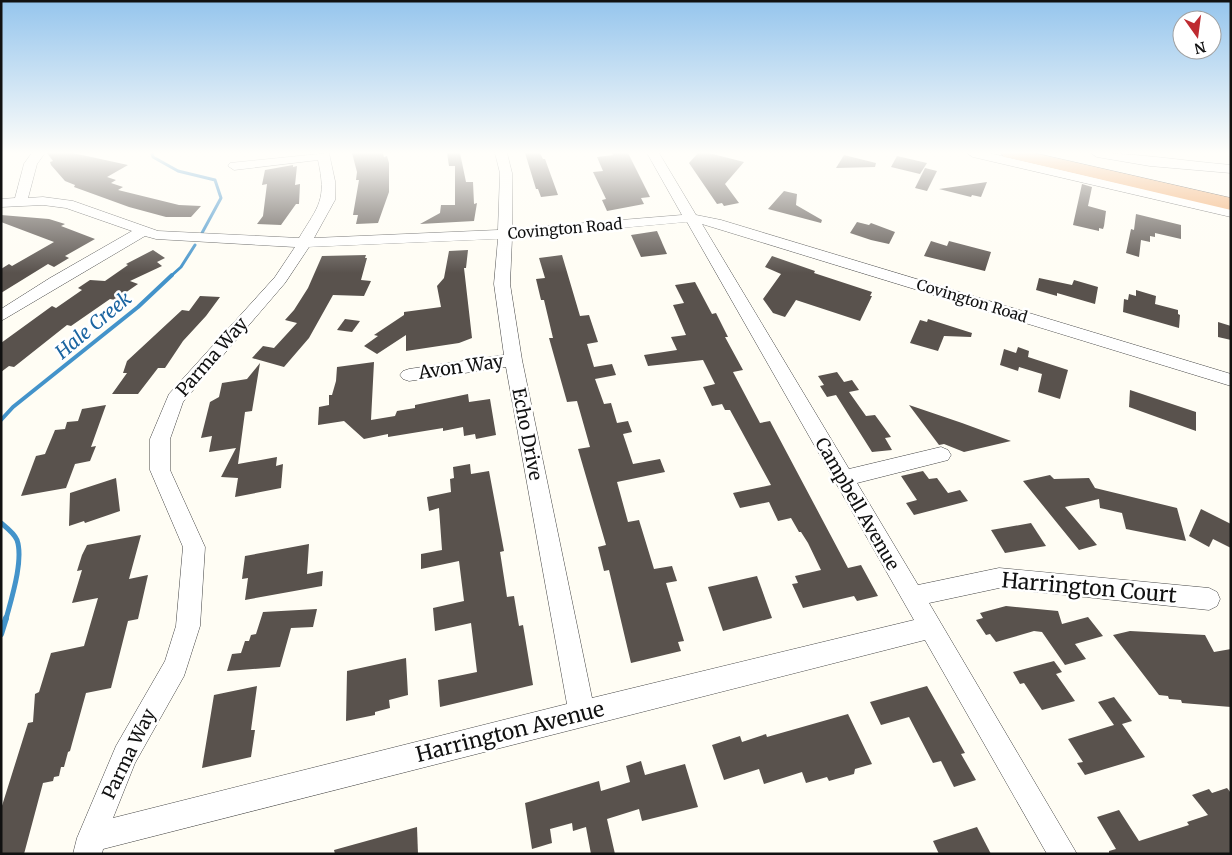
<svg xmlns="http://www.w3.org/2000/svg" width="1232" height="855" font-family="Merriweather,serif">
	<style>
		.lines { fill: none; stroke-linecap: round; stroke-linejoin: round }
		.stream-far3 { stroke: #4393ca; stroke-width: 3 }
		.stream-far2 { stroke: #4393ca; stroke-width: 4 }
		.stream-far1 { stroke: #4393ca; stroke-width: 5 }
		.stream { stroke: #4393ca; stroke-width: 6 }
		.building { fill: #59524d }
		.minor-casing { stroke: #444; stroke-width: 1 }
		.highway-casing { stroke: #222; stroke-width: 1 }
		.minor { fill: #fff; fill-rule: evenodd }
		.highway { fill: #f0a361; fill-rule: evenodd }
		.labels { text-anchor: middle; stroke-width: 5; stroke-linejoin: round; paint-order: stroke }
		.far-street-label { font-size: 15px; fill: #111; stroke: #fff }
		.street-label { font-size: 18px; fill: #111; stroke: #fff }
		.water-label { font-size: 19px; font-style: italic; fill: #1b65a1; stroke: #fff }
		.near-street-label { font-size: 21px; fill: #111; stroke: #fff }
	</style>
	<rect width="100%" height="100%" fill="#fffdf4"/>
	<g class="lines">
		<g class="stream-far3">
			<path d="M152,153L153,157L178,171L215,180L221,198L202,233"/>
			<path d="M171,276L181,267L195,245"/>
		</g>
		<path class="stream-far2" d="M1,420L13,407L138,307L172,275"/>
		<path class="stream-far1" d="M1,523C7,528 14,533 17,540C24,560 11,600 6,619"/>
		<path class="stream" d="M1,634L6,618"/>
	</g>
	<g class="building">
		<path d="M47,153H73L128,165L107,177L116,180L111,183L123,187L118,190L179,205L201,206L191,217H166L129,207L74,187L75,185L65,181L51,165L50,162L53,161Z"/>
		<path d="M352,153H383L384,157L387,156L389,163V192L378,223L356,224L358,215H353L359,180H356L357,172Z"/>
		<path d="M447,153H460L466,182H473L474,204L477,203L474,221L420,224L440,213L441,205H455V166H449Z"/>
		<path d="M525,153H540L543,159H545L558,195L541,197L538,189H536Z"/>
		<path d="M612,153H628L650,197L641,198L644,204L607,211L602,200L606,199L593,172L603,171L597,157L613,155Z"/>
		<path d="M698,153H709L744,162L725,184L739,203L724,206L722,203L717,204L689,163Z"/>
		<path d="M844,155L876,163L875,167L836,168Z"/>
		<path d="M897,156L927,163L920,174L891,167Z"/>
		<path d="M293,165V167L297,166L295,185L300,184L299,204H296L281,225L257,224L263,216L267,184L262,185L265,170Z"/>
		<path d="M925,168L937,171L927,191L915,188Z"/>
		<path d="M987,182L981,197L972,195L971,197L939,189Z"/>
		<path d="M1082,184L1092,187L1088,206L1106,211L1104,226L1103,229L1099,228V231L1073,225Z"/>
		<path d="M784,191L797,194L796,205L822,220L821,223L768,209Z"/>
		<path d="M1136,214L1181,225V239L1155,233V237L1150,236V242L1141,240L1139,257L1126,253L1131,229L1134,230Z"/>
		<path d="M1,215L49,219L65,224L61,226L95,239L65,256L69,258L54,267L48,264L1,293V269L9,264L12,266L54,242L1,222Z"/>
		<path d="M857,222L869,225L871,223L895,232L889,244L871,240L850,233Z"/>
		<path d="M657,231L667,254L641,257L631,235Z"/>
		<path d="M931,241L947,246L949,241L991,252L985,271L924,256Z"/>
		<path d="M153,250L165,258L157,262L162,266L130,281L138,284L115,300L110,299L71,326L67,325L14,367L9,366L1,372V343L52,306L56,308L82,290L78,288L90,280L105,281L128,265L126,264Z"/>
		<path d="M468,250L466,268H464L472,338L459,343L406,351V335L377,354L364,346L378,336L374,335L404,315V312L441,307L437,286L444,278L449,251Z"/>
		<path d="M366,255L365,258H367L361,280L371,281L364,296L333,295L309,338L284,367L252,358L263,346L274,348L297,323L285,320L294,310L308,288L322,256Z"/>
		<path d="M562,255L580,316L589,315L598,342L587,344L594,367L612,364L616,375L595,379L604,404L611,403L617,423L628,421L632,432L623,434L633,464L660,459L665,472L617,482L628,522L639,520L654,569L672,566L677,581L666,583L684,641L678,642L681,651L631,663L609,570L604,571L598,547L606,545L578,449L590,447L577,401L567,402L549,338H553L544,300H541L536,279L545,278L539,258Z"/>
		<path d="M772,256L815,271L814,273L872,292L870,296H872L860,321L796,300L785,317L773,313L763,299L781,274L765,267Z"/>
		<path d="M1039,278L1072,285L1074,280L1098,287L1095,304L1057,293V296L1036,290Z"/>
		<path d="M695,282L712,314L716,313L728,337H725L743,370L733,372L760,423L770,421L848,568L861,565L878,596L857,601L854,596L803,608L792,584L798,583L795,576L821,570L808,543L801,532H799L791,518L778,521L769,502L740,508L738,504L733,493L771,485L730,410H725L722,404L712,406L703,387L715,384L703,360L648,366L644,355L677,350L671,337L686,335L673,305L684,303L675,285Z"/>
		<path d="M1136,290L1156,296L1155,304L1178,310V314L1180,315L1179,328L1123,312L1124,299L1128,300L1129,294L1136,296Z"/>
		<path d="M200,296L220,297L206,316L183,341L165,368H158L138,394H112L127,373H123L127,361L182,310L189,311Z"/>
		<path d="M345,319L360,321L352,332L337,330Z"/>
		<path d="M928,319L972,333L971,337L944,336L938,351L910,343L920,320L927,322Z"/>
		<path d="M1218,322L1231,326V340L1218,337Z"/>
		<path d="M1018,347L1029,351L1028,357L1068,370L1060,399L1038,392L1042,374L1019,367L1018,371L1000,365L1004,349L1016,353Z"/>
		<path d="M374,362L371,420L395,416L397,411L415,408V405L468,394L469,402L490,399L496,435L476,439L475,434L464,436L463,427L443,431V428L388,437V434L364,439L344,421L318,425L319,407L329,405V395H332L336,381L337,367Z"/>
		<path d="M260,363L252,411L245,412L238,464L277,457L276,466L283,464L281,488L235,497L238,478L221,477L236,448L209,452L212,436L201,438L210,402L219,397L222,383L247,379Z"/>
		<path d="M837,372L844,382L852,380L859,390L849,392L866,416L875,415L891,437L885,438L892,450L872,452L836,395L827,397L820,386L824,385L818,376Z"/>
		<path d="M1130,390L1196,412V431L1129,407Z"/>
		<path d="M106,405L91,447L96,446L90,461L75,464L66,488L21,496L36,456L45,454L55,430L65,429L67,422L78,421L82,409Z"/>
		<path d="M909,405L962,423L1011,441L964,452L944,444L939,445Z"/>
		<path d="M470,464L471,474L489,471L504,551L500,552L507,597L514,596L519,626L523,625L533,685L440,707L438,680L477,672L471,623L435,631L433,608L464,601L459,561L421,569V554L442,550L439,508L429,511L427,497L451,492L450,479L454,478L453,467Z"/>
		<path d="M923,471L929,479L937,478L948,493L960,490L968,501L914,515L906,503L917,500L901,476Z"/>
		<path d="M1050,475L1054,479L1089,478L1095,488L1177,508L1186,541L1126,529L1122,513L1100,508L1099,499L1065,507L1097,545L1079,550L1023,481Z"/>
		<path d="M116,478L120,511L85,523L84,521L69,526L70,493Z"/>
		<path d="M1201,509L1231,524V548L1213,539L1209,547L1189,536Z"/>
		<path d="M1031,523L1046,546L1005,553L991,530Z"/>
		<path d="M141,535L129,579L148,575L138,619L128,621L111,688L86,693L70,751L68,752L64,767H61L59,776L54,777L53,781L43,783L24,854H1V809L28,723L33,722L35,694L39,692L51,653L84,646L98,598L72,603L82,570L77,571L82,555L87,545Z"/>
		<path d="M309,544L307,574L323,571L322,586L245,600L248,578L242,579L245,556Z"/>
		<path d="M757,576L772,618L723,631L708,587Z"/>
		<path d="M1006,606L1058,611L1062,624L1088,617L1103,636L1075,644L1086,659L1065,665L1042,632L1034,631L996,642L990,634L986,635L976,620L983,618L980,613Z"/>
		<path d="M317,609L313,627L291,628L280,667L227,671L232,654L241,653L245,641H249L251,635L256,634L263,612Z"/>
		<path d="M1130,631L1205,635L1214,652L1231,649V707L1182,703L1181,700L1169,699L1168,696L1159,695L1113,635Z"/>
		<path d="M406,658L408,695L389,700L390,708L375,712V715L346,721L347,671Z"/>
		<path d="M1054,661L1062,672L1056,674L1075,701L1042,710L1024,683L1020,684L1013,672Z"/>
		<path d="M257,686L251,730H255L251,757L202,768L214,695Z"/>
		<path d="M927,686L965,753L961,754L976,780L954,787L941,761L933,763L909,717L881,725L870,702Z"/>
		<path d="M1114,697L1132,721L1122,724L1145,757L1085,775L1077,763L1083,762L1068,739L1114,725L1098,702Z"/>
		<path d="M848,714L872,764L855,769L854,774L829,781L827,777L806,783L802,772L764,784L759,769L724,780L712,745L740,736L742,742L766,734L767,737Z"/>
		<path d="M641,761L645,775L685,764L698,807L642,821L639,809L607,819L615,854H591L586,827L573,831L572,823L550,829L552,843L532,849L525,803L599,781L601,791L630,782L626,766Z"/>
		<path d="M1227,788L1231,793V854H1109V851L1116,849L1097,817L1119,810L1139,841L1189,825L1187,822L1208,815L1192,795L1209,789L1212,793Z"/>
		<path d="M417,827L418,854H335L334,850Z"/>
		<path d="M977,827L991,854H939L933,841Z"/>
	</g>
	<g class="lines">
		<g class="minor-casing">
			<g id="minor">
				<path d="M32,153H45L37,164L28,198L43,197L73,201L158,231L299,238C319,205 327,200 318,160L234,170L228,166L230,163L329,153L335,181V200L314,238L498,230L500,173L495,153H507L512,173V229L682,215L647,153H659L696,215L721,220L1231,374V386L702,224L849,469L941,447L948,450L951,455L948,460L857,483L918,585L999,568L1209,588L1217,592L1220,599L1217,606L1209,610L999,588L929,603L1077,854H1047L925,640L103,849L102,854H73L77,838L116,746L165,661L176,626L183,547L150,470V439L169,394L275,277L295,247L156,239L145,236L1,321V309L50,278L132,231L66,208L43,205L1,207V199L15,198L24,164ZM687,222L914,620L592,698L522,360L510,284L512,238ZM498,239L494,284L504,355L409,369L403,371L400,375L403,379L409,381L506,367L567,704L113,818L135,763L184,676L200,626L205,547L170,470V439L183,402L285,283L309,247Z"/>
				<path d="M967,153H989L1231,209V217L973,157Z"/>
				<path d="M1091,153C1137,153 1184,161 1231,165V173L1150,166L1097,157Z"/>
			</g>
		</g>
		<g class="highway-casing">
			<path id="highway" d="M1001,153H1034L1231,198V210L1010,158L1004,157Z"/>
		</g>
		<use href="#minor" class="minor"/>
		<use href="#highway" class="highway"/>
	</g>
	<linearGradient id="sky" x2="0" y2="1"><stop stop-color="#95c5ed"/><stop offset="0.56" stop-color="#fffefa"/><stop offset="1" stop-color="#fffefa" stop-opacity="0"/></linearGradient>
	<rect width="1232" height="273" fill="url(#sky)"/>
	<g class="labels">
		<g class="far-street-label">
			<text transform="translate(565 229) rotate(-5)" y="5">Covington Road</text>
			<text transform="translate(972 301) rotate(17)" y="5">Covington Road</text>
		</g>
		<g class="street-label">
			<text transform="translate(212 357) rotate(-49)" y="6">Parma Way</text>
			<text transform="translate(461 367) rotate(-8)" y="6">Avon Way</text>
			<text transform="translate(527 434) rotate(79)" y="6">Echo Drive</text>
			<text transform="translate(857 504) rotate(60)" y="6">Campbell Avenue</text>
			<text transform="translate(129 754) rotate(-64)" y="6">Parma Way</text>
		</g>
		<g class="water-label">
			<text transform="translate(93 325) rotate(-40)" y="7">Hale Creek</text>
		</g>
		<g class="near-street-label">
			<text transform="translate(1089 588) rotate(5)" y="7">Harrington Court</text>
			<text transform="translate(510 732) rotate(-14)" y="7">Harrington Avenue</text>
		</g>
	</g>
	<rect width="1232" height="855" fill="none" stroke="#111111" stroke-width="5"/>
	<g transform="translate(1197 35) rotate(166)"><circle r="24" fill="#ffffff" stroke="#a0a0a0"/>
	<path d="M0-4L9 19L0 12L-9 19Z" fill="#be2b31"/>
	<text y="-8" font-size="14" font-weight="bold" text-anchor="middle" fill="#111111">N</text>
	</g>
</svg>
